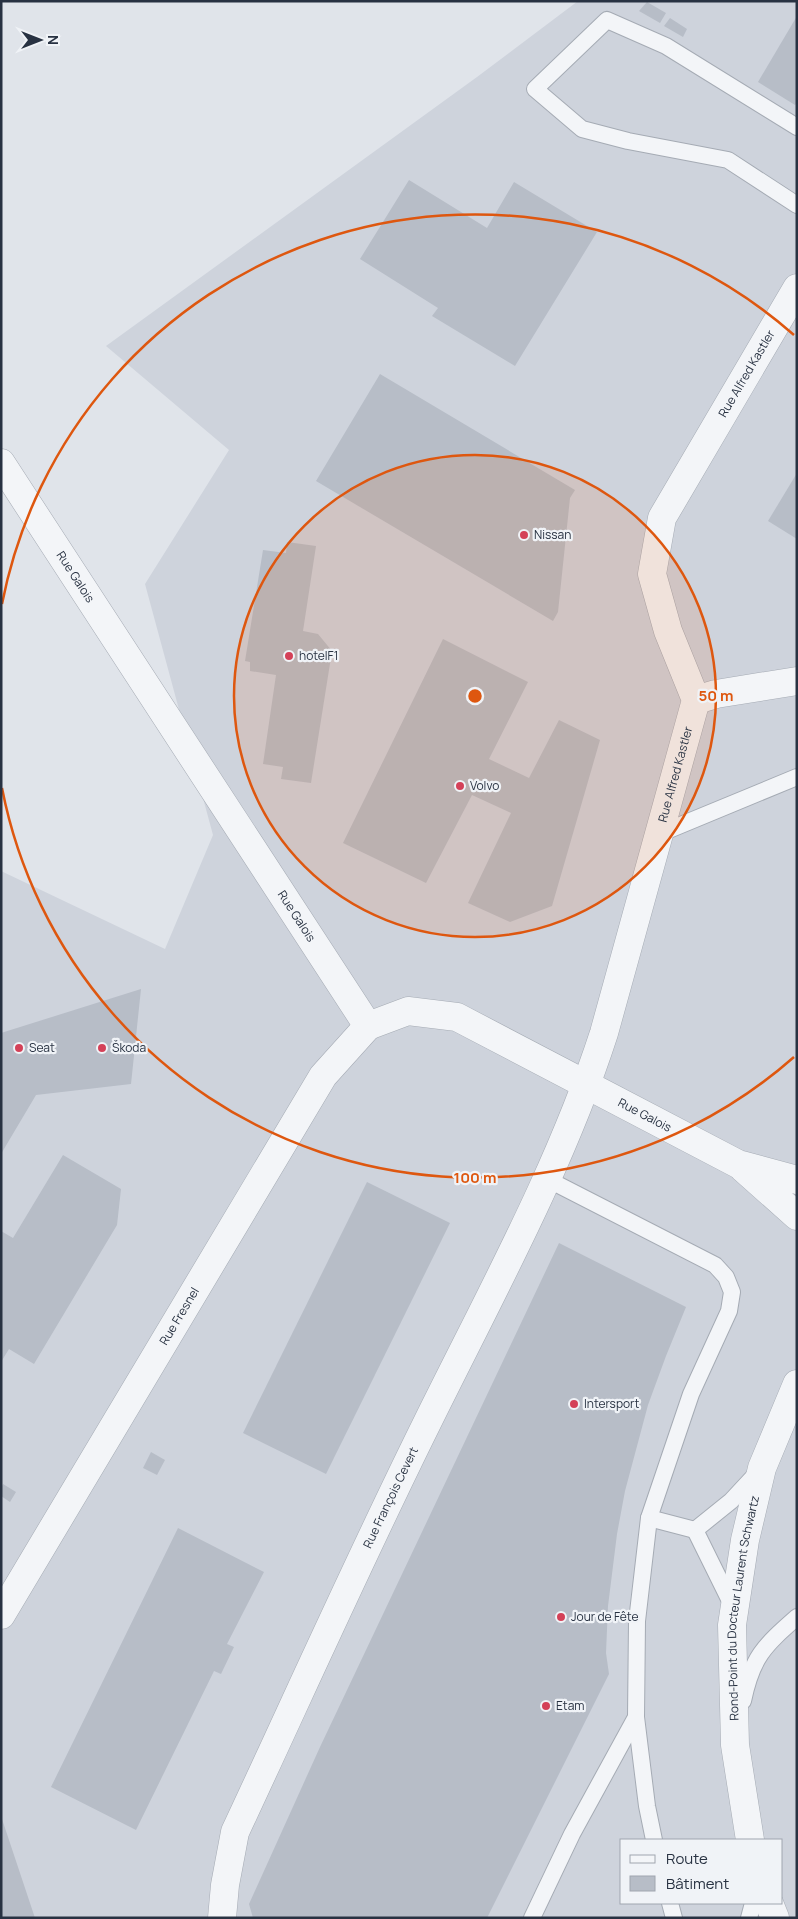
<svg xmlns="http://www.w3.org/2000/svg" width="798" height="1919" font-family="Manrope,sans-serif">
	<style>
		.built { fill: #ced3dc; fill-rule: evenodd }
		.building { fill: #b7bdc7 }
		.lines { fill: none; stroke-linecap: round; stroke-linejoin: round }
		.service-casing { stroke: #a5abb4; stroke-width: 18 }
		.minor-casing { stroke: #a5abb4; stroke-width: 29 }
		.service { stroke: #f3f5f8; stroke-width: 16 }
		.minor { stroke: #f3f5f8; stroke-width: 28 }
		.ring { fill: none; stroke: #de570f; stroke-width: 2.5 }
		.poi-dot { fill: #d44158; stroke: #f0f3f7; stroke-width: 2 }
		.labels { text-anchor: middle; stroke-width: 4.5; stroke-linejoin: round; paint-order: stroke }
		.street-label { font-size: 12px; fill: #283242; stroke: #f0f3f7 }
		.poi-label { font-size: 12px; fill: #283242; stroke: #f0f3f7; text-anchor: start }
		.centre { fill: #de570f; stroke: #f0f3f7; stroke-width: 2.5 }
		.ring-label { font-size: 15px; text-anchor: middle; font-weight: bold; fill: #de570f; stroke: #f0f3f7; stroke-width: 4.5; stroke-linejoin: round; paint-order: stroke }
	</style>
	<rect width="100%" height="100%" fill="#e0e4ea"/>
	<path class="built" d="M578,1H797V1918H1V871L165,949L213,835L145,584L229,450L106,346L477,77ZM622,1840H782V1903H622Z"/>
	<g class="building">
		<path d="M647,2L666,13L660,23L639,11Z"/>
		<path d="M797,16V103L795,105L758,82Z"/>
		<path d="M670,18L687,29L683,37L664,26Z"/>
		<path d="M409,180L487,228L514,182L597,232L515,366L432,316L438,308L360,259Z"/>
		<path d="M380,374L575,490L570,498L558,612L553,621L316,481Z"/>
		<path d="M797,473V539L768,521Z"/>
		<path d="M287,542L316,546L303,631L318,634L332,651L311,783L281,779L283,767L263,764L276,675L250,671V662L245,661L263,550L286,553Z"/>
		<path d="M443,639L528,682L489,759L529,778L559,720L600,740L552,906L510,922L468,903L511,813L472,795L426,883L343,843Z"/>
		<path d="M141,989L131,1084L36,1095L1,1154V1033Z"/>
		<path d="M63,1155L121,1189L117,1225L34,1364L9,1349L1,1362V1231L13,1238Z"/>
		<path d="M367,1182L450,1223L326,1474L243,1433Z"/>
		<path d="M559,1243L686,1307L666,1356L648,1405L625,1491L617,1534L608,1606L606,1653L609,1674L487,1918H253L249,1904L320,1747Z"/>
		<path d="M151,1452L165,1460L157,1475L143,1468Z"/>
		<path d="M3,1484L16,1492L10,1502L1,1496V1488Z"/>
		<path d="M178,1528L264,1572L227,1644L234,1647L221,1674L214,1671L136,1830L51,1787Z"/>
		<path d="M1,1819H2L35,1918H1Z"/>
	</g>
	<g class="lines">
		<g class="service-casing">
			<g id="service">
				<path d="M797,127L666,46L607,20L535,89L582,129L628,141L728,160L797,205"/>
				<path d="M659,834L797,777"/>
				<path d="M547,1179L715,1265L726,1277L732,1292L729,1311L691,1394L649,1518L637,1621L636,1717L647,1806L654,1840"/>
				<path d="M649,1518L695,1530"/>
				<path d="M733,1607L695,1530L731,1501L757,1473"/>
				<path d="M743,1701C752,1657 764,1646 797,1617"/>
				<path d="M670,1903L674,1918"/>
				<path d="M532,1918L572,1834L636,1717"/>
				<path d="M749,1918L753,1903"/>
			</g>
		</g>
		<g class="minor-casing">
			<g id="minor">
				<path id="s1" d="M1,463L368,1026L408,1011L457,1017L738,1164L797,1180"/>
				<path d="M696,700L716,694L797,681"/>
				<path d="M743,1168L797,1216"/>
				<path id="s2" d="M1,1615L323,1076L368,1026"/>
				<path id="s3" d="M750,1840L735,1745L732,1625L745,1540L762,1468L797,1384"/>
				<path d="M769,1903L775,1918"/>
				<path id="s4" d="M222,1918L225,1885L235,1832C299,1695 360,1558 427,1423C490,1295 560,1169 604,1033L696,700L668,631L652,574L662,518L797,288"/>
			</g>
		</g>
		<use href="#service" class="service"/>
		<use href="#minor" class="minor"/>
	</g>
	<circle cx="475" cy="696" r="241" fill="#de570f" fill-opacity=".12"/>
	<g class="ring">
		<circle cx="475" cy="696" r="241"/>
		<path d="M794 1057A482 482 0 0 1 2 788M2 604A482 482 0 0 1 794 335"/>
	</g>
	<g class="poi-dot">
		<circle cx="524" cy="535" r="5"/>
		<circle cx="289" cy="656" r="5"/>
		<circle cx="460" cy="786" r="5"/>
		<circle cx="19" cy="1048" r="5"/>
		<circle cx="102" cy="1048" r="5"/>
		<circle cx="574" cy="1404" r="5"/>
		<circle cx="561" cy="1617" r="5"/>
		<circle cx="546" cy="1706" r="5"/>
	</g>
	<g class="labels">
		<g class="street-label">
			<text dy="4" stroke="none"><textPath href="#s4" startOffset="1671">Rue Alfred Kastler</textPath></text>
			<text dy="4" stroke="none"><textPath href="#s1" startOffset="136">Rue Galois</textPath></text>
			<text dy="4" stroke="none"><textPath href="#s4" startOffset="1236">Rue Alfred Kastler</textPath></text>
			<text dy="4" stroke="none"><textPath href="#s1" startOffset="541">Rue Galois</textPath></text>
			<text dy="4" stroke="none"><textPath href="#s1" startOffset="976">Rue Galois</textPath></text>
			<text dy="4" stroke="none"><textPath href="#s2" startOffset="348">Rue Fresnel</textPath></text>
			<text dy="4" stroke="none"><textPath href="#s4" startOffset="456">Rue François Cevert</textPath></text>
			<text dy="4" stroke="none"><textPath href="#s3" startOffset="234">Rond-Point du Docteur Laurent Schwartz</textPath></text>
		</g>
		<g class="poi-label">
			<text x="534" y="539">Nissan</text>
			<text x="299" y="660">hotelF1</text>
			<text x="470" y="790">Volvo</text>
			<text x="29" y="1052">Seat</text>
			<text x="112" y="1052">Škoda</text>
			<text x="584" y="1408">Intersport</text>
			<text x="571" y="1621">Jour de Fête</text>
			<text x="556" y="1710">Etam</text>
		</g>
	</g>
	<circle cx="475" cy="696" r="8" class="centre"/>
	<g class="ring-label">
		<text x="716" y="701">50 m</text>
		<text x="475" y="1183">100 m</text>
	</g>
	<rect width="798" height="1919" fill="none" stroke="#283242" stroke-width="5"/>
	<rect x="620" y="1839" width="162" height="65" fill="#f0f3f7" stroke="#a0a6af"/>
	<rect x="630" y="1855" width="25" height="8" fill="#f3f5f8" stroke="#a0a6af"/>
	<text x="666" y="1864" font-size="15" fill="#283242">Route</text>
	<rect x="630" y="1876" width="25" height="15" fill="#b7bdc7" stroke="#a0a6af"/>
	<text x="666" y="1889" font-size="15" fill="#283242">Bâtiment</text>
	<g transform="translate(40 40) rotate(90)" stroke="#f0f3f7" stroke-width="4" paint-order="stroke">
	<path d="M0-4L9 19L0 12L-9 19Z" fill="#283242"/>
	<text y="-8" font-size="14" font-weight="bold" text-anchor="middle" fill="#283242">N</text>
	</g>
</svg>
